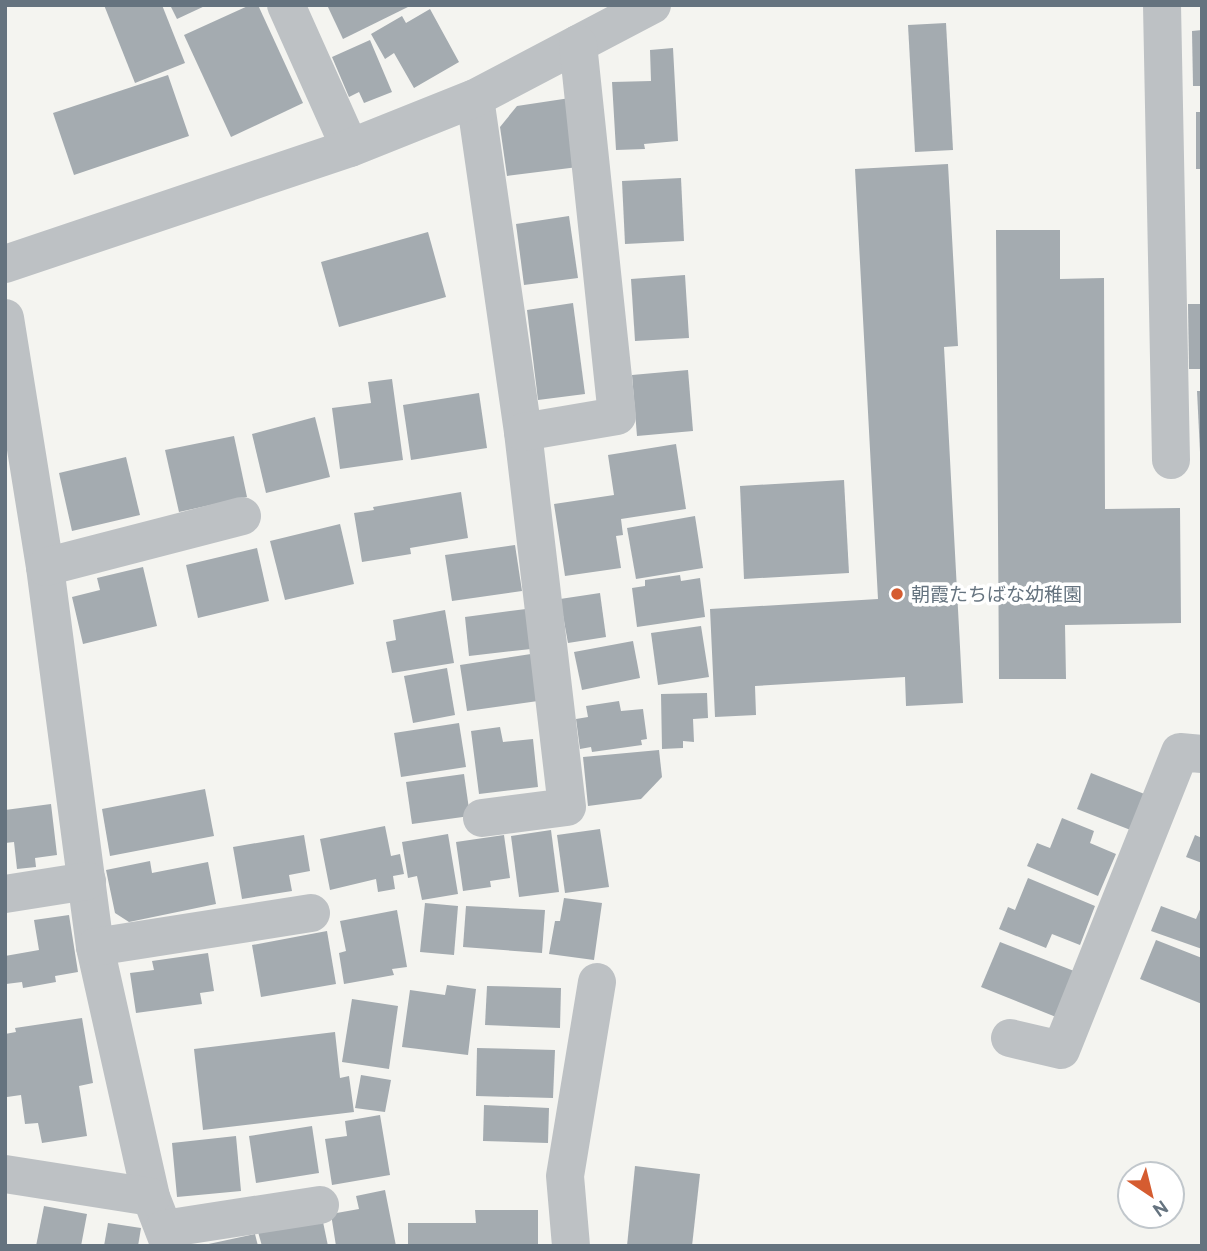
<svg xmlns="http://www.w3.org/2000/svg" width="1207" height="1251" font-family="Overpass,'Noto Sans JP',sans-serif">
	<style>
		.building { fill: #a4abb0 }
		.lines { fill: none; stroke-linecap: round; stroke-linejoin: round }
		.minor { stroke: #bdc1c4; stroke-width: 38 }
		.poi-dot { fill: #d55c30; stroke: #fff; stroke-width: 2.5 }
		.labels { text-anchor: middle; stroke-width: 7; stroke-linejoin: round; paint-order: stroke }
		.poi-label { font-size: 19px; fill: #65737f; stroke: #fff; text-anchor: start }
	</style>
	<rect width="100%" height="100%" fill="#f4f4f0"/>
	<g class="building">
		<path d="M104,5H162L185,63L135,83Z"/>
		<path d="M170,5H207L177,19Z"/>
		<path d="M250,5H258L303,103L231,137L184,35Z"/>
		<path d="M327,5H412L343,39Z"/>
		<path d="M430,9L459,62L414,88L394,53L385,59L371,34L402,16L406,23Z"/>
		<path d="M946,23L953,150L915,152L908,25Z"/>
		<path d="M1202,30V86H1193L1192,31Z"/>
		<path d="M370,40L392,92L364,103L359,92L349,97L332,57Z"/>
		<path d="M673,48L678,141L644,144L645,149L616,150L612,82L651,81L650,50Z"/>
		<path d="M168,75L189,136L74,175L53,113Z"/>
		<path d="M570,98L578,167L507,176L500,127L517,106Z"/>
		<rect x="1196" y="112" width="6" height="57"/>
		<path d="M948,164L958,346L944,347L963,703L906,706L905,677L755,686L756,715L715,717L710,609L878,599L855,169Z"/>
		<path d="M681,178L684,241L625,244L622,181Z"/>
		<path d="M569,216L578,278L524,285L516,224Z"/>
		<path d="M996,230H1060V279L1104,278L1105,509L1180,508L1181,623L1065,625L1066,679H999Z"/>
		<path d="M428,232L446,297L339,327L321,262Z"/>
		<path d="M685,275L689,338L635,341L631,279Z"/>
		<path d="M573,303L585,394L538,400L527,310Z"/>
		<path d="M1188,304H1202V369H1189Z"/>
		<path d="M688,370L693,431L637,436L632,375Z"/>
		<path d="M392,379L403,460L340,469L332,408L371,403L368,382Z"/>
		<path d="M1197,391H1202V452H1200Z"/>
		<path d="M479,393L487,448L411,460L403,405Z"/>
		<path d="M315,417L330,477L266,493L252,434Z"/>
		<path d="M234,436L247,497L179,512L165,450Z"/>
		<path d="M676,444L686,509L621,519L623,535L616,536L621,568L565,576L554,504L614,495L608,455Z"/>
		<path d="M126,457L140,515L72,531L59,473Z"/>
		<path d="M844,480L849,573L744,579L740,486Z"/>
		<path d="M461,492L468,538L410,548L411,554L362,562L354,513L374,510L373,507Z"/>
		<path d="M695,516L703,568L636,579L627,528Z"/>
		<path d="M340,524L354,584L285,600L270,541Z"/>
		<path d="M515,545L522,591L452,601L445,555Z"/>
		<path d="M257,548L269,601L198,618L186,565Z"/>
		<path d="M143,567L157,626L83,644L72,597L100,590L97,578Z"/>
		<path d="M680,575L681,581L700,578L705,617L637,627L632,588L645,586V580Z"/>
		<path d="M600,593L606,637L568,643L560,599Z"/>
		<path d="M526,609L531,649L469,656L465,617Z"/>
		<path d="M445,610L454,663L392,673L386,642L396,640L393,620Z"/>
		<path d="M701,626L709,677L658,685L651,633Z"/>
		<path d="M633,641L640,678L582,690L574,652Z"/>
		<path d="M531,654L538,701L467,711L460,665Z"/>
		<path d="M447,668L455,715L413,723L404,676Z"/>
		<path d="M707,693L708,718L693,719L694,742L683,741V748L662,749L661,694Z"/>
		<path d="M619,701L621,711L643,709L647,739L641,740L642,745L592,752L591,747L580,749L576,719L588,717L586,706Z"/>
		<path d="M459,723L466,767L401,777L394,733Z"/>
		<path d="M500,727L503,742L533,739L538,787L479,794L471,731Z"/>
		<path d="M659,750L662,777L641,799L588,806L583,757Z"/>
		<path d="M1091,773L1147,795L1133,831L1077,809Z"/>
		<path d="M464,774L470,816L412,824L406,782Z"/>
		<path d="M205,789L214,836L110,856L102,809Z"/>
		<path d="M51,804L57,855L35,858L36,867L17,869L14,842L5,843V810Z"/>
		<path d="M1062,818L1094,831L1090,843L1116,854L1098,896L1027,866L1037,843L1050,848Z"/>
		<path d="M385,826L391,856L400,854L404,874L393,876L395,889L378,892L376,879L330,890L320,839Z"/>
		<path d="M600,829L609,887L565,893L557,835Z"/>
		<path d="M551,830L559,892L519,897L511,836Z"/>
		<path d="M448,834L458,894L422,900L417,876L408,878L402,842Z"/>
		<path d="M304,835L310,871L289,875L292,891L242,899L233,847Z"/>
		<path d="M504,835L510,878L490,881L491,887L463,891L456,842Z"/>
		<path d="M1195,835L1202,838V863L1186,857Z"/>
		<path d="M150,861L152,873L208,862L216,904L129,922L115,913L106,870Z"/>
		<path d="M1028,878L1095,906L1080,945L1052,934L1046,948L999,929L1008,907L1015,910Z"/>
		<path d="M564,898L602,903L594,960L549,954L555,921H560Z"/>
		<path d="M425,903L458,906L454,955L420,952Z"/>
		<path d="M1202,905V949L1151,931L1161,906L1196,919Z"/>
		<path d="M466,906L545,910L542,953L463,947Z"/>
		<path d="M397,910L407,967L392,969L394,975L344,984L339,953L346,951L340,921Z"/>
		<path d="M69,915L78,972L55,976L56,982L23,988L22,982L6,984L5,956L39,950L34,920Z"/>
		<path d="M327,931L336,984L261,997L252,945Z"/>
		<path d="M1156,940L1202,958V1004L1140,979Z"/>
		<path d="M1000,942L1074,971L1056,1017L981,987Z"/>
		<path d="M208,953L214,991L200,993L202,1004L136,1013L130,973L154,970L152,961Z"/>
		<path d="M447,985L476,989L468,1055L402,1047L410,990L445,995Z"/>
		<path d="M487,986L561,988L560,1028L485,1025Z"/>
		<path d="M352,999L398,1006L389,1069L342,1062Z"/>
		<path d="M82,1018L93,1083L79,1086L87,1136L42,1143L38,1123L25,1124L21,1095L7,1097L5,1034L16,1032L15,1028Z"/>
		<path d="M335,1032L340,1078L349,1076L354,1112L203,1130L194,1049Z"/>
		<path d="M477,1048L555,1050L553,1098L476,1096Z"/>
		<path d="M361,1075L391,1080L385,1112L355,1108Z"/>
		<path d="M484,1105L549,1108L548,1143L483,1141Z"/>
		<path d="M380,1115L390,1175L332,1185L325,1139L347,1136L345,1121Z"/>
		<path d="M312,1126L319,1173L256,1183L249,1136Z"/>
		<path d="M236,1136L241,1191L177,1197L172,1143Z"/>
		<path d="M635,1166L700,1174L692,1246H627Z"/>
		<path d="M385,1190L396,1246H336L331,1214L359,1209L356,1196Z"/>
		<path d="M44,1206L87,1214L81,1246H36Z"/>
		<path d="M475,1210H538V1246H408V1223H476Z"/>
		<path d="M322,1217L328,1246H262L258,1232Z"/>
		<path d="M108,1223L141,1228L138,1246H104Z"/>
		<path d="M255,1234L258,1246H204V1245Z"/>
	</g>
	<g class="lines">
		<g class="minor">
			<path d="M286,5L350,148"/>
			<path d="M1162,5L1171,460"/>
			<path d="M475,98L523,432L567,807L482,818"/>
			<path d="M5,264L350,148L475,98L652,5"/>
			<path d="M5,318L45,567L95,947L151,1197L170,1246"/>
			<path d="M523,432L617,416L578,44"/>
			<path d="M45,567L242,516"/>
			<path d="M5,894L87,881"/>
			<path d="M95,947L311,913"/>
			<path d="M1010,1038L1061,1050L1180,752L1202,754"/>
			<path d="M5,1174L151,1197"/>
			<path d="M164,1229L320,1205"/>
			<path d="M571,1246L565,1176L597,982"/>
		</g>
	</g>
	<circle class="poi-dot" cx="897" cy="594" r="7"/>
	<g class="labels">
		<g class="poi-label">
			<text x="911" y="601">朝霞たちばな幼稚園</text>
		</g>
	</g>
	<rect width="1207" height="1251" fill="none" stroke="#65737f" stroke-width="14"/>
	<g transform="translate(1151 1195) rotate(145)"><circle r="33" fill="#ffffff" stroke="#c1c7cc" stroke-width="2"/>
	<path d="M0-5L12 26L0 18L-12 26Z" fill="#d55c30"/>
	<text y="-10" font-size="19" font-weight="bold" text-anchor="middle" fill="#65737f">N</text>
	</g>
</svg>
